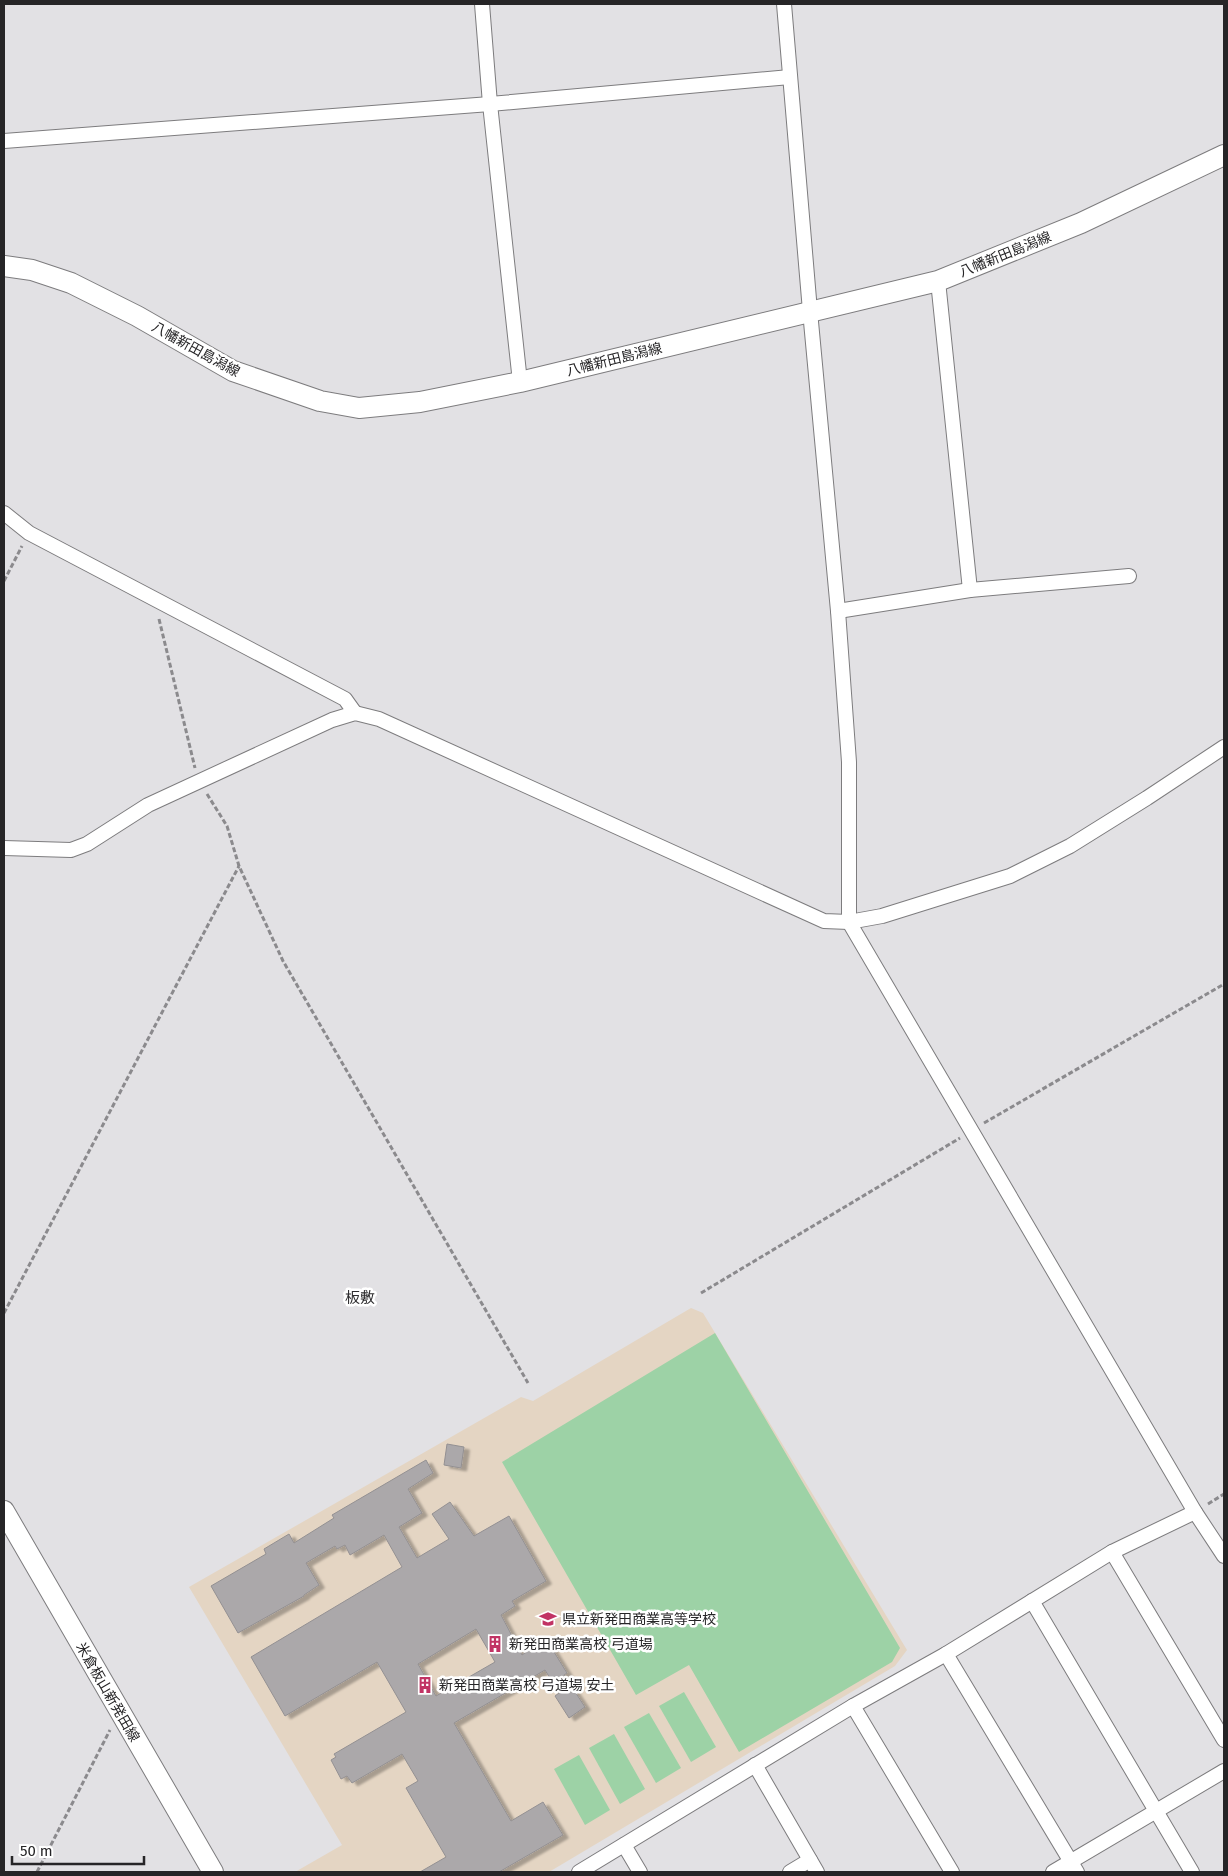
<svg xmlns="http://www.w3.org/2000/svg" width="1228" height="1876" font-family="'Fira Sans','Noto Sans JP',sans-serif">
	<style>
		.education { fill: #e4d5c3 }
		.pitch { fill: #9dd2a6 }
		.building { fill: #aba8aa; stroke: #939092; fill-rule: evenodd; filter: url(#shadow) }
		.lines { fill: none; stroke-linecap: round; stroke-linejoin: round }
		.street-casing { stroke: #7d7c7e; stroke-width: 16 }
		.secondary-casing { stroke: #7d7c7e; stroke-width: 22 }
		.path { stroke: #8b8a8d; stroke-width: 3; stroke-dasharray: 5 2.5; stroke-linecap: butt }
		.street { stroke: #fff; stroke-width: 14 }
		.secondary { stroke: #fff; stroke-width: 20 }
		.labels { text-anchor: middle; stroke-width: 5; stroke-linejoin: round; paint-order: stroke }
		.street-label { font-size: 14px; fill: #262527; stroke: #fff }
		.poi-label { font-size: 14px; fill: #262527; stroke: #fff; text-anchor: start }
		.neighbourhood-label { font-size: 15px; fill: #2d2c2e; stroke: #fff }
	</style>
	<defs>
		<filter id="shadow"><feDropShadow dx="5.5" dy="3" stdDeviation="1" flood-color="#0004"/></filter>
	</defs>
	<rect width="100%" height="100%" fill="#e2e1e4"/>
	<path class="education" d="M691,1308L703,1313L907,1650L895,1666L549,1872H295L342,1845L189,1587L521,1397L533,1401Z"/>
	<g class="pitch">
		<path d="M715,1333L900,1648L892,1662L739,1752L689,1665L636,1695L502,1462Z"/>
		<path d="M684,1692L716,1747L691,1762L659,1706Z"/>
		<path d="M649,1713L681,1768L656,1783L624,1727Z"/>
		<path d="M614,1734L645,1789L620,1804L589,1748Z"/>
		<path d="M579,1755L610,1810L585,1825L554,1769Z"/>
	</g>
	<g class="building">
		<path d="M447,1444L464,1447L461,1468L444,1465Z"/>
		<path d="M426,1460L433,1473L408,1489L422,1513L399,1527L417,1558L449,1539L432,1514L450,1502L474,1536L509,1516L546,1581L512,1601L515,1606L501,1615L522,1655L546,1639L567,1673L564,1675L585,1707L569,1718L555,1696L559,1693L545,1670L454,1723L511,1821L543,1802L563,1835L499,1872H420L446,1857L406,1788L418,1781L402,1754L352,1783L347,1776L341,1779L331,1760L336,1757L334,1754L406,1712L377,1662L285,1716L251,1657L402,1567L384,1535L350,1555L345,1545L337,1549L335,1546L306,1563L319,1585L304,1595V1596L238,1633L211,1586L266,1554L264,1549L289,1534L294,1543L334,1518L332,1515ZM476,1629L495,1662L436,1696L418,1664Z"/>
	</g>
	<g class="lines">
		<g class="street-casing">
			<g id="street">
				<path d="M482,4L490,104L520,382"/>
				<path d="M784,4L810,311L838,611L849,762V922L1195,1512L1224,1556"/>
				<path d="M4,141L490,104L790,77"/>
				<path d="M938,281L970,590"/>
				<path d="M4,513L29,533L345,699L355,713"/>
				<path d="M838,611L970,590L1129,576"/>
				<path d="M4,848L71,850L87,844L148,805L332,720L355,713L379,719L824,921L849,922L882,916L1010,876L1070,846L1147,798L1224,747"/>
				<path d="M1112,1552L1224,1740"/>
				<path d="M1032,1601L1192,1872"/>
				<path d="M946,1654L1077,1872"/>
				<path d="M853,1706L952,1872"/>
				<path d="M755,1765L817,1872"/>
				<path d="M624,1845L640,1872"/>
				<path d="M579,1872L853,1706L946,1654L1112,1552L1195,1512"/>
				<path d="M790,1872L810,1860"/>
				<path d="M1053,1872L1224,1771"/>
			</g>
		</g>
		<g class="secondary-casing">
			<g id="secondary">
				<path d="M4,266L32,270L71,283L137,316L233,371L320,401L359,408L420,402L520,382L938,281L1081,223L1224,155"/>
				<path d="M4,1511L213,1872"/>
			</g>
		</g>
		<g class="path">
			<path d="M4,581L22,546"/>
			<path d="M159,619L195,768"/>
			<path d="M207,794L227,826L239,866L283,961L528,1383"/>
			<path d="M984,1123L1224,984"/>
			<path d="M701,1293L960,1138"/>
			<path d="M4,1313L239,866"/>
			<path d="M1208,1504L1224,1494"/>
			<path d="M37,1872L110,1730"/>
		</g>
		<use href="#street" class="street"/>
		<use href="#secondary" class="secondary"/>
	</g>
	<defs>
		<g id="school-bare" transform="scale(1.35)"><path d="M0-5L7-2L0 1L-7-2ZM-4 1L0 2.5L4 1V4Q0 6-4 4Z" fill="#c13364" stroke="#fff" stroke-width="2.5" paint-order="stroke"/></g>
		<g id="building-bare" transform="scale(1.35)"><path d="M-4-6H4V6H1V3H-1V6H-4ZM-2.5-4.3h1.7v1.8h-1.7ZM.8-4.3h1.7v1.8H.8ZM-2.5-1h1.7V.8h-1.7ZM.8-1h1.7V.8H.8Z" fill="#c13364" stroke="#fff" stroke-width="2.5" paint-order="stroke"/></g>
	</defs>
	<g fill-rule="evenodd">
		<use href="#school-bare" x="548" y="1619"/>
		<use href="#building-bare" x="495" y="1644"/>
		<use href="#building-bare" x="425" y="1685"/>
	</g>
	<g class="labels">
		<g class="street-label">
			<text transform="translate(1005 254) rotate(-22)" y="5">八幡新田島潟線</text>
			<text transform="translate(196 349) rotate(29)" y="5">八幡新田島潟線</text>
			<text transform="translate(614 359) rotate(-14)" y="5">八幡新田島潟線</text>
			<text transform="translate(108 1692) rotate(60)" y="5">米倉板山新発田線</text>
		</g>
		<g class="poi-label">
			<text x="562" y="1624">県立新発田商業高等学校</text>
			<text x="509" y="1649">新発田商業高校 弓道場</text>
			<text x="439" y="1690">新発田商業高校 弓道場 安土</text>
		</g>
		<g class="neighbourhood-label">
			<text x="360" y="1303">板敷</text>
		</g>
	</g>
	<rect width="1228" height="1876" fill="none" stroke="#262527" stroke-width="10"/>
	<path d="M12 1856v8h132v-8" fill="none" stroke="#262527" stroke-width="2.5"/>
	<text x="20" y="1856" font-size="15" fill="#262527" stroke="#ffffff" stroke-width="4" paint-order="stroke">50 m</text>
</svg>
